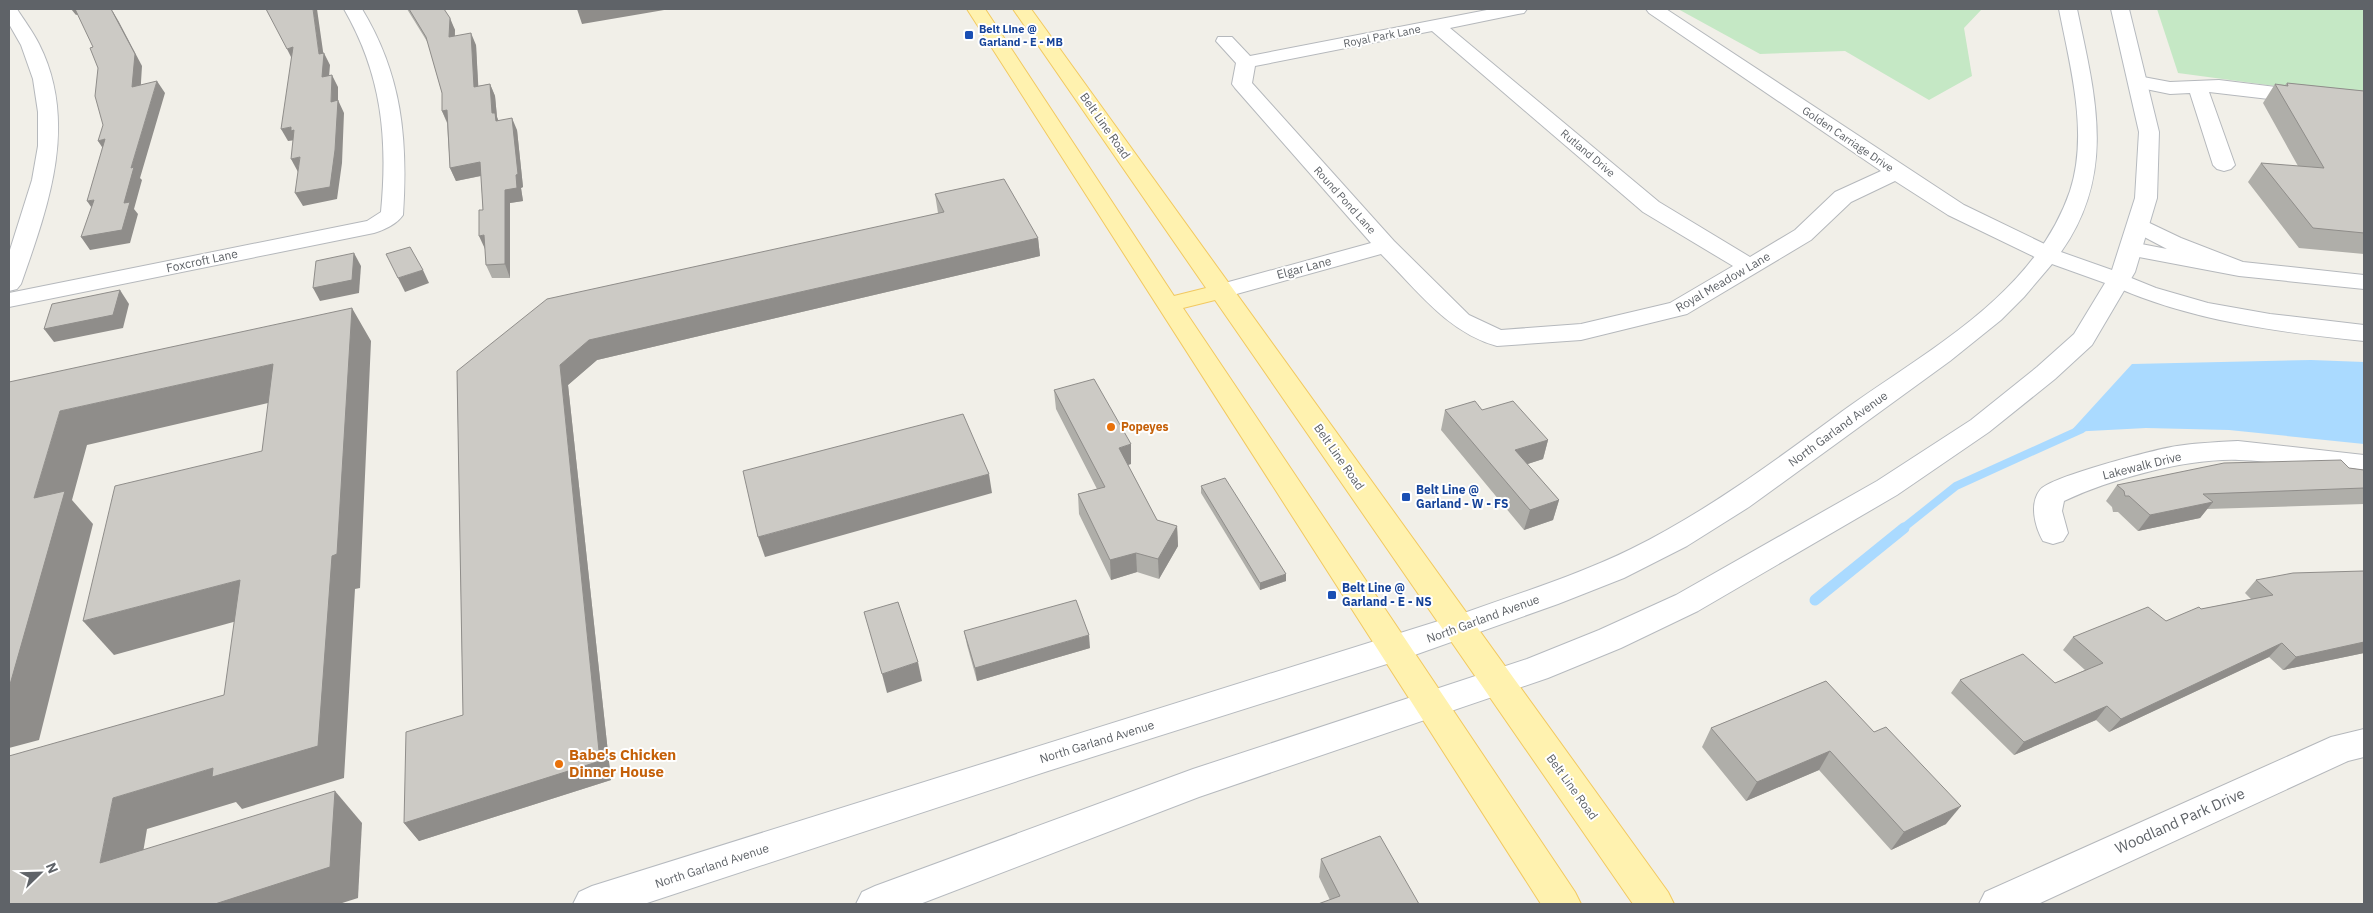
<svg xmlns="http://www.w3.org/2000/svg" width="2373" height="913" font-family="'IBM Plex Sans',sans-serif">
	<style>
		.green { fill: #c5e8c5 }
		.water { fill: #aadaff }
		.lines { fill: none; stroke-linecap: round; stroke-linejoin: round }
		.stream-far1 { stroke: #aadaff; stroke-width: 8 }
		.stream { stroke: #aadaff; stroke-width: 11 }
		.minor-casing { stroke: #b5b8bc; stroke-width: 2 }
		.secondary-casing { stroke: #b6babf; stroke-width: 2 }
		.primary-casing { stroke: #f2c960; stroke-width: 2 }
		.minor { fill: #fff; fill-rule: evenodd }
		.secondary { fill: #fff; fill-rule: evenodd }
		.primary { fill: #fff2af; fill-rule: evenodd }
		.wall { fill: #afaea9 }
		.shaded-wall { fill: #8f8d8a }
		.building { fill: #cccac5; stroke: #8f8d8a }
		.transit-dot { fill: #1a4fb4; stroke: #fff; stroke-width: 2 }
		.food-dot { fill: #e8710a; stroke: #fff; stroke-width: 2 }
		.labels { text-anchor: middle; stroke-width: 4; stroke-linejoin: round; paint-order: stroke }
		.far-transit-label { font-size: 11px; font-weight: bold; fill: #164399; stroke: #fff; text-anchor: start }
		.far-street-label { font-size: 11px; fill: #5f6368; stroke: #fff }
		.street-label { font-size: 12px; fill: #5f6368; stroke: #fff }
		.food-label { font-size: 12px; font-weight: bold; fill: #c56008; stroke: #fff; text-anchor: start }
		.transit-label { font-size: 12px; font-weight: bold; fill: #164399; stroke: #fff; text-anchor: start }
		.near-food-label { font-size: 15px; font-weight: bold; fill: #c56008; stroke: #fff; text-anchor: start }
		.near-street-label { font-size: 15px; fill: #5f6368; stroke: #fff }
	</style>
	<rect width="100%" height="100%" fill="#f1efe8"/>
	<g class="green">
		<path d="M1678,9H1982L1964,28L1972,76L1929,100L1845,51L1760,54Z"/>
		<path d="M2157,9H2364V98L2178,73Z"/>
	</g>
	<path class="water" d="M2311,360L2364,362V444L2229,430L2146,428L2070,432L2132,364Z"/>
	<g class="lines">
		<path class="stream-far1" d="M1902,529L1956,486L2082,429"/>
		<path class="stream" d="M1815,600L1904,528"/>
		<g class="minor-casing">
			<g id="minor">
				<path d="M9,9H17C24,20 33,32 39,44C79,123 48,207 21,284L17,289L9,291V253L32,180L38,146V112L33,79L21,45L9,24Z"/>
				<path d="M344,9H362C402,75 408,139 403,215C397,224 384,230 374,233L9,307V293L367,221L381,212C388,138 382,75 344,9Z"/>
				<path d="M1492,9H1527L1524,13L1518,14L1450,28L1659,202L1750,257L1795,230L1835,192L1881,171L1649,13L1646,9H1666L1964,205L2057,250L2061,255L2057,260L2049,262L2041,260L1948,215L1895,181L1851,202L1811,240L1687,314L1581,340L1497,346C1448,333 1416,289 1381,254L1222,298L1214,296L1210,291L1214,286L1371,243L1235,88L1232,84L1236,63L1216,41L1218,37H1232L1250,56ZM1432,31L1643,212L1733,266L1670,303L1581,324L1501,330L1469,315L1394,241L1252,83L1255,66Z"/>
				<path d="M2138,76L2170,82L2219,80L2364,98V110L2209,92L2235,165L2231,169L2224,171L2217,169L2213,165L2190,93L2170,94L2131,86L2128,82L2131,78Z"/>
				<path d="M2139,218L2181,238L2243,262L2364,275V289L2239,276L2123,254L2120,249L2123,244L2131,242L2167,249L2131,230L2128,225L2131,220Z"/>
				<path d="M2119,273L2156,288L2208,303L2270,314L2364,325V341C2278,332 2191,321 2111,285L2107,280L2111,275Z"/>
				<path d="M2238,441L2364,455V475C2323,471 2280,461 2239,460C2187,458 2111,479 2064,501L2062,511L2068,533L2063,541L2053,544L2043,541C2035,527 2029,504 2040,490C2049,477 2157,449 2177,446C2197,443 2218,442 2238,441Z"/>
				<path d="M2364,729V757L2348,761L2038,904H1979L1985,892L2331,737Z"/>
			</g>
		</g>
		<g class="secondary-casing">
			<path id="secondary" d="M2059,9H2077C2095,95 2117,173 2061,252L2112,270L2135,198L2139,132L2111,9H2129L2159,132L2157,198L2135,272L2092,345L2055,379L1989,432L1897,495L1698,611L1621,648L1548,678L1199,797L920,904H856L862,892L875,886L1193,769L1527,659L1599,630L1676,595L1877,481L1971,420L2037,367L2074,334L2105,283L2052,264L2024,297L2001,320L1950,361L1749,507L1687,546L1624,578L1558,604L1409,657L1048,771L644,904H573L579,892L592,886L1464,613C1520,593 1578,575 1631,549C1708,511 1776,460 1844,410C1928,350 2035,294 2070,191C2089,133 2070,66 2059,9Z"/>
		</g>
		<g class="primary-casing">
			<path id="primary" d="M967,9H985L1174,296L1206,288L1013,9H1031L1668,892L1674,904H1633L1215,300L1183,308L1575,892L1581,904H1541Z"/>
		</g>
		<use href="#minor" class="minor"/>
		<use href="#secondary" class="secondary"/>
		<use href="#primary" class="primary"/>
	</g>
	<g class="wall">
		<path d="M407,9H444L455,30V36L476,45L478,86L490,84L495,96L497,117L498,120L517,130L523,187L521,188L523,201L510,203V278H492L486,265L481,176L456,181L450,168L447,123L442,111V93L428,43Z"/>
		<path d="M2287,83L2364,91V254L2299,248L2248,182L2261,163L2298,166L2263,103L2275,84L2285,85Z"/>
		<path d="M935,194L1038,238L1040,256L597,360L568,385L611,780L419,841L404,823L463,715L457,371L938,213Z"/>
		<path d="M1054,390L1131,464L1128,465L1157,520L1177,526L1178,546L1159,579L1137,572L1111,580L1079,514L1078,494L1097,489L1056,409Z"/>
		<path d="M1445,410H1482L1548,440L1543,459L1527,464L1559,500L1553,520L1524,530L1441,430Z"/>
		<path d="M2349,468L2364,470V504L2207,509L2200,518L2138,531L2118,512H2113L2112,507L2106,501L2117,485Z"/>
		<path d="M1201,486L1286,581L1260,590L1201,493Z"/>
		<path d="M2364,572V653L2283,670L2269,657L2109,732L2096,720L2014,755L1951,693L1960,680L2055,683L2085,670L2063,650L2073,637L2166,621L2201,609L2251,599L2245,593L2256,580Z"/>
		<path d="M964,631L1090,648L977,681L967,645Z"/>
		<path d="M1826,681L1946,824L1891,850L1819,770L1746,801L1702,747L1711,728Z"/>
		<path d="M1321,859L1419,904L1330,900L1319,877Z"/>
	</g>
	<g class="shaded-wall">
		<path d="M71,9H75L79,14L76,15Z"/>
		<path d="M313,9H317L324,58V53L330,65L328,89L322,77Z"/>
		<path d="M577,9H670L582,24Z"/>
		<path d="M112,10L119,22L142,66L140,99L132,87Z"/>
		<path d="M450,18L455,30L454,49L449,37Z"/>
		<path d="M471,33L476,45L479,99L474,87Z"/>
		<path d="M293,47V61L287,49Z"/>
		<path d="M332,75L338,87V111V100L344,113L342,163L337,199L303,206L295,193L331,102Z"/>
		<path d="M157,81L165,93L140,178L142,180L134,209L138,214L130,243L90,250L81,237L124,203L131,168Z"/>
		<path d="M490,84L495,96L497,117L500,125L501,133L492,113Z"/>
		<path d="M447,110L448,124L442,111Z"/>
		<path d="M512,118L517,130L523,187L521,188L523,201L510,203V278L505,264V190Z"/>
		<path d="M291,127L294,130L296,140L288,141L281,129Z"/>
		<path d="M105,139L106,153L98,141Z"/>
		<path d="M300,157L298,172L291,159Z"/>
		<path d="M480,162L485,175L456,181L450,168Z"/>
		<path d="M94,200L96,214L87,201Z"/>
		<path d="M484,235L490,248L485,249L479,236Z"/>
		<path d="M1038,238L1040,256L597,360L568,385L611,780L419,841L404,823L600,761L560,365L589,340Z"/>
		<path d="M354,253L361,266L359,293L320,301L313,288Z"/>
		<path d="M423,270L429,283L405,292L398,278Z"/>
		<path d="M120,290L129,304L123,328L54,342L44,329Z"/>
		<path d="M352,308L371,341L360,588L355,589L344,778L242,809L236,802L147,829L136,894L100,863L113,798L213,768L332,556Z"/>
		<path d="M273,364L294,397L87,445L72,500L93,524L39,740L9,748V688L34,498L60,411Z"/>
		<path d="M1548,440L1543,459L1510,470L1515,450Z"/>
		<path d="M1131,444V464L1120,467L1119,448Z"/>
		<path d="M989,474L992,493L765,557L758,537Z"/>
		<path d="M1559,500L1553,520L1524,530L1530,510Z"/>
		<path d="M2213,502L2200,518L2138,531L2150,515Z"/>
		<path d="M1177,526L1178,546L1159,579L1158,559Z"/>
		<path d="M1136,553L1137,572L1111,580L1110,560Z"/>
		<path d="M1286,574V581L1260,590V583Z"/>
		<path d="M240,580L266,613L114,655L83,621Z"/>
		<path d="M1089,635L1090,648L977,681L975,668Z"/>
		<path d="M2364,642V653L2283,670L2296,657Z"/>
		<path d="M2282,643L2269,657L2109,732L2121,719Z"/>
		<path d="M918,662L922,681L887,693L882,674Z"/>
		<path d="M2107,706L2096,720L2014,755L2024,742Z"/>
		<path d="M1830,751L1819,770L1746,801L1757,782Z"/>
		<path d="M335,791L362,823L358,898L339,904H215Z"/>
		<path d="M1961,806L1946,824L1891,850L1904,832Z"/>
	</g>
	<g class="building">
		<path d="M75,9H111L135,54L132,87L157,81L131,168L134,167L124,203L130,202L122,230L81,237L94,200L87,201L105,139L98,141L103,125L95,96L98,68L90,48L93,47Z"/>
		<path d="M266,9H313L319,54L324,53L322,77L332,75L331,102L338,100L335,150L330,187L295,193L300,157L291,159L294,130L291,131V127L281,129L293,47L287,49Z"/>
		<path d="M409,9H444L450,18L449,37L471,33L474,87L490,84L492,113H495L496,121L512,118L518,174L516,175L517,188L505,190V264L486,265L484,235L479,236V210H483L480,162L450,168L447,110L442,111V93L426,37Z"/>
		<path d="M2287,83L2364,91V233L2313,228L2261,163L2324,168L2275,84L2288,86Z"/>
		<path d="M1004,179L1038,238L589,340L560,365L600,761L404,823L406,732L463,715L457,371L547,299L944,212L935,194Z"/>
		<path d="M410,247L423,270L398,278L386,254Z"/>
		<path d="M354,253L352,280L313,288L316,261Z"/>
		<path d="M120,290L113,315L44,329L52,304Z"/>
		<path d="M352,308L337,554L332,556L318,746L212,777L213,768L113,798L100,863L335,791L330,867L215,904H9V756L224,695L240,580L83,621L115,486L262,451L273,364L60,411L34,498L65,491L9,688V382Z"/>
		<path d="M1094,379L1131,444L1119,448L1157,520L1177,526L1158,559L1136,553L1110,560L1078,494L1105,487L1054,390Z"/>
		<path d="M1475,401L1482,410L1513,401L1548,440L1515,450L1559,500L1530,510L1445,410Z"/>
		<path d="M963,414L989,474L758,537L743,471Z"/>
		<path d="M2341,460L2349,468L2364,470V488L2203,494L2213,502L2150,515L2129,496H2125L2124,491L2117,485L2224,463Z"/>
		<path d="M1225,478L1286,574L1260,583L1201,486Z"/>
		<path d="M2363,571L2364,572V642L2296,657L2282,643L2121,719L2107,706L2024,742L1960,680L2023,654L2055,683L2103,663L2073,637L2148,607L2166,621L2199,607L2201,609L2273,595L2256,580L2293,573Z"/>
		<path d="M1076,600L1089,635L975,668L964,631Z"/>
		<path d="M898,602L918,662L882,674L864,612Z"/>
		<path d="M1826,681L1874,732L1886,727L1961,806L1904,832L1830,751L1757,782L1711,728Z"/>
		<path d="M1380,836L1419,904H1318L1340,896L1321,859Z"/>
	</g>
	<g class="transit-dot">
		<rect x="964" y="30" width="10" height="10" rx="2.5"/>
		<rect x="1401" y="492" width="10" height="10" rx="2.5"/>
		<rect x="1327" y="590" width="10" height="10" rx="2.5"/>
	</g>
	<g class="food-dot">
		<circle cx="1111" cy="427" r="5"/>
		<circle cx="559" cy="764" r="5"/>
	</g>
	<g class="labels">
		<g class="far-transit-label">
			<text x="979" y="33">Belt Line @<tspan x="979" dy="13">Garland - E - MB</tspan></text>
		</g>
		<g class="far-street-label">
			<text transform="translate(1382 36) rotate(-11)" y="4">Royal Park Lane</text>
			<text transform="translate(1848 139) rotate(34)" y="4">Golden Carriage Drive</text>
			<text transform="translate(1588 153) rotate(40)" y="4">Rutland Drive</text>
			<text transform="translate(1345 200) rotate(48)" y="4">Round Pond Lane</text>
		</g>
		<g class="street-label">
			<text transform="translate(1105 126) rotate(55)" y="4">Belt Line Road</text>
			<text transform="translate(202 261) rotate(-12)" y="4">Foxcroft Lane</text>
			<text transform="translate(1304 268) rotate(-15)" y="4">Elgar Lane</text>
			<text transform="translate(1723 282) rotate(-30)" y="4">Royal Meadow Lane</text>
			<text transform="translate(1838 429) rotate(-36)" y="4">North Garland Avenue</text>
			<text transform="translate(1339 457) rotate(55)" y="4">Belt Line Road</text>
			<text transform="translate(2142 466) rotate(-14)" y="4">Lakewalk Drive</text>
			<text transform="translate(1483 619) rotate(-20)" y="4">North Garland Avenue</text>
			<text transform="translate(1097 742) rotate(-17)" y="4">North Garland Avenue</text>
			<text transform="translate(1572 787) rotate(54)" y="4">Belt Line Road</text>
			<text transform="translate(712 866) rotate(-18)" y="4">North Garland Avenue</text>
		</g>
		<g class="food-label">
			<text x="1121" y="431">Popeyes</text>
		</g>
		<g class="transit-label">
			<text x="1416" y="494">Belt Line @<tspan x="1416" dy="14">Garland - W - FS</tspan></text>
			<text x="1342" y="592">Belt Line @<tspan x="1342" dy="14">Garland - E - NS</tspan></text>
		</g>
		<g class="near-food-label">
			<text x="569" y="760">Babe's Chicken<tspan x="569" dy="17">Dinner House</tspan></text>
		</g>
		<g class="near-street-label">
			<text transform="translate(2180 821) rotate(-24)" y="5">Woodland Park Drive</text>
		</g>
	</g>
	<rect width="2373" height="913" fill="none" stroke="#5f6368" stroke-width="20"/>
	<g transform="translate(40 873) rotate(67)" stroke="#ffffff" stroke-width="4" paint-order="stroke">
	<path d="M0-4L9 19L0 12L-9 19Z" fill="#5f6368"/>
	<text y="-8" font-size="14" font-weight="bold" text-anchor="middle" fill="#5f6368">N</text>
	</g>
</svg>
